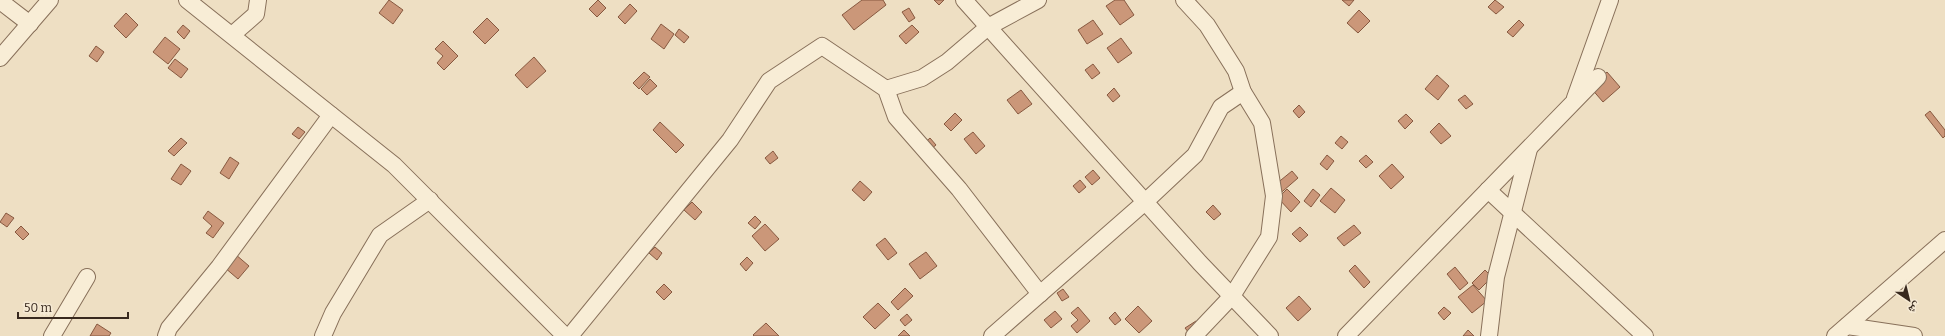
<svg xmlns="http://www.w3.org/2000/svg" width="1945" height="336" font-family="Bitter,'Noto Naskh Arabic',serif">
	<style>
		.building { fill: #cb9779; stroke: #875940 }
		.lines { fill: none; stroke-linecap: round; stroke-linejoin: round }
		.minor-casing { stroke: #88705a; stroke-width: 18 }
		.minor { stroke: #f8edd6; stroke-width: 16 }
	</style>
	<rect width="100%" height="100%" fill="#eedfc3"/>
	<g class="building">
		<path d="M389,0L403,10L393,24L379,13Z"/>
		<path d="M598,0L606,8L597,17L589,9Z"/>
		<path d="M862,0H883L886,5L854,30L842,15Z"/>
		<path d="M934,0H944L939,5Z"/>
		<path d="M1115,0H1124L1134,15L1120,25L1106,6Z"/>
		<path d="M1342,0H1354L1349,6Z"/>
		<path d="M1495,0L1504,7L1496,14L1488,7Z"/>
		<path d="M630,4L637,11L625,24L618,17Z"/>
		<path d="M909,8L915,18L909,22L902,12Z"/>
		<path d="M1359,10L1370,21L1358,33L1347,23Z"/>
		<path d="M126,13L138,25L126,38L114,26Z"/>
		<path d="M487,18L499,30L485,44L473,32Z"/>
		<path d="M1093,20L1103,34L1087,44L1078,30Z"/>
		<path d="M1519,20L1524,25L1513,37L1507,32Z"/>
		<path d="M661,24L674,34L664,49L651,39Z"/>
		<path d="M183,25L190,31L184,39L177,32Z"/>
		<path d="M912,25L919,32L906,44L899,36Z"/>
		<path d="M679,29L689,37L684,43L675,35Z"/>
		<path d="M165,37L180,49L168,64L153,52Z"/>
		<path d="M1121,38L1132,53L1118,63L1107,48Z"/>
		<path d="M443,41L458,56L444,70L437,63L443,56L435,49Z"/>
		<path d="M96,46L104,52L97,62L89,56Z"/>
		<path d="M534,57L546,71L527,88L515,75Z"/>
		<path d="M175,59L188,69L181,78L168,68Z"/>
		<path d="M1093,64L1100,73L1092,79L1085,70Z"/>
		<path d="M644,72L650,77L639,89L633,83Z"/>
		<path d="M1607,72L1620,87L1603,102L1590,87Z"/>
		<path d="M1437,75L1449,86L1438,100L1425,89Z"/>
		<path d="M650,79L657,86L647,95L641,89Z"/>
		<path d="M1114,88L1120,96L1113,102L1107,95Z"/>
		<path d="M1021,90L1032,104L1018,114L1007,100Z"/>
		<path d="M1465,95L1473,104L1466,109L1458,100Z"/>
		<path d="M1299,105L1305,112L1299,118L1293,111Z"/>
		<path d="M1930,111L1945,130V136L1943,138L1925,115Z"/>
		<path d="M955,113L962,120L951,131L944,124Z"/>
		<path d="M1406,114L1413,121L1405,129L1398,121Z"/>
		<path d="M660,122L684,145L676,153L653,130Z"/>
		<path d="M1439,123L1451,136L1441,144L1430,132Z"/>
		<path d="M298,127L305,132L299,139L292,134Z"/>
		<path d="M973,132L985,146L976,154L964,139Z"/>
		<path d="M1341,136L1348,142L1342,149L1335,143Z"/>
		<path d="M181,138L187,143L174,156L168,151Z"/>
		<path d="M930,138L936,145L926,153L920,147Z"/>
		<path d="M773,151L778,158L770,164L765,158Z"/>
		<path d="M1327,155L1334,161L1327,170L1320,164Z"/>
		<path d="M1366,155L1373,162L1366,168L1359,161Z"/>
		<path d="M230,157L239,163L229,179L220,173Z"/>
		<path d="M181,164L191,171L181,185L171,179Z"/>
		<path d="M1392,164L1404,177L1391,189L1379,176Z"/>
		<path d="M1093,170L1100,178L1092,185L1085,177Z"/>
		<path d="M1292,171L1298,178L1276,197L1270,189Z"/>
		<path d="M1080,180L1086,187L1079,193L1073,186Z"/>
		<path d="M860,181L872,192L864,201L852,190Z"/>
		<path d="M1331,188L1345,200L1335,213L1320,201Z"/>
		<path d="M1287,189L1300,202L1291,212L1278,198Z"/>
		<path d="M1313,189L1320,195L1311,207L1304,201Z"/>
		<path d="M692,202L702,212L695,220L684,210Z"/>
		<path d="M1213,205L1221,214L1214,220L1206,212Z"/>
		<path d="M208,211L224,223L213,238L206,233L212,226L203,218Z"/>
		<path d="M6,213L14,218L7,227L0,222Z"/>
		<path d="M755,216L761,222L755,229L748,223Z"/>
		<path d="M765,224L779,239L765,251L752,236Z"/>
		<path d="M1354,225L1361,233L1344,246L1337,238Z"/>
		<path d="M21,226L29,234L23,240L15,232Z"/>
		<path d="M1300,227L1308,235L1300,242L1292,234Z"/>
		<path d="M885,238L897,253L888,260L876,245Z"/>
		<path d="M655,247L662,253L657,260L649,253Z"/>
		<path d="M926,252L937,266L920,279L909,264Z"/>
		<path d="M235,254L249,266L238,279L224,267Z"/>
		<path d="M747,257L753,263L746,271L740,264Z"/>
		<path d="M1355,265L1370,282L1364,288L1349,271Z"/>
		<path d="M1455,267L1468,283L1460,290L1447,274Z"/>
		<path d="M1485,270L1492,277L1479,290L1472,283Z"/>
		<path d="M664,284L672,292L664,300L656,292Z"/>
		<path d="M1473,285L1487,301L1472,313L1458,297Z"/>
		<path d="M905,288L913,296L898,310L891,302Z"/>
		<path d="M1063,289L1069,297L1062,301L1057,293Z"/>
		<path d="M1299,296L1311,309L1298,321L1286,308Z"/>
		<path d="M878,303L890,315L875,329L863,317Z"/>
		<path d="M1138,306L1152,321L1139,333L1125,319Z"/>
		<path d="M1078,307L1090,321L1077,333L1071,326L1078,320L1071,313Z"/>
		<path d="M1444,307L1451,313L1444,320L1438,313Z"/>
		<path d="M1055,311L1062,319L1051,328L1044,320Z"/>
		<path d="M1115,312L1121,320L1115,325L1109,318Z"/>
		<path d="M907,314L912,320L905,326L900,320Z"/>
		<path d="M1196,321L1200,326L1189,333L1185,328Z"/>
		<path d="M766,323L779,336H754L753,335Z"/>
		<path d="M97,324L111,333L109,336H90Z"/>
		<path d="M904,330L910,336H898Z"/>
		<path d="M1468,330L1474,336H1463Z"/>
	</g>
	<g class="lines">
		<g class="minor-casing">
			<g id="minor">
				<path d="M187,0L394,165L565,336"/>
				<path d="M964,0L1200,263L1270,336"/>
				<path d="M1184,0L1207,25L1236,71L1243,92L1262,123L1274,196L1269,237L1232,296L1194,336"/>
				<path d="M0,1L30,24"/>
				<path d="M232,35L256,14L258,0"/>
				<path d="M0,58L50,0"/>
				<path d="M886,89L922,78L947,62L988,27L1038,0"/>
				<path d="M1575,98L1610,0"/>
				<path d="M1488,190L1645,336"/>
				<path d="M1847,326L1914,336"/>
				<path d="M52,336L87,277"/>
				<path d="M166,336L169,328L219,267L331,115"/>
				<path d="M323,336L333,313L380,235L430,200"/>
				<path d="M570,336L730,140L769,81L822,46L886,89L896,117L959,189L1040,294"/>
				<path d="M992,336L1145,202L1195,155L1221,107L1243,92"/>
				<path d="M1346,336L1598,77"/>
				<path d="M1489,336L1496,277L1529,149"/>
				<path d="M1835,336L1945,240"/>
			</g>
		</g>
		<use href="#minor" class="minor"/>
	</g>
	<g transform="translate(1909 300) rotate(145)" stroke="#f5e9d3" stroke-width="3" paint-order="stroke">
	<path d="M0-3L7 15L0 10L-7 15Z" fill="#38291e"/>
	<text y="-6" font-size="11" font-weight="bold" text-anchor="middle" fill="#38291e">ش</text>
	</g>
	<path d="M18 312v6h110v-6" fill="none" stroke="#38291e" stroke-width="2"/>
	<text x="24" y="312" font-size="12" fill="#38291e" stroke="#f5e9d3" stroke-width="3" paint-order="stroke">50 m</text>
</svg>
